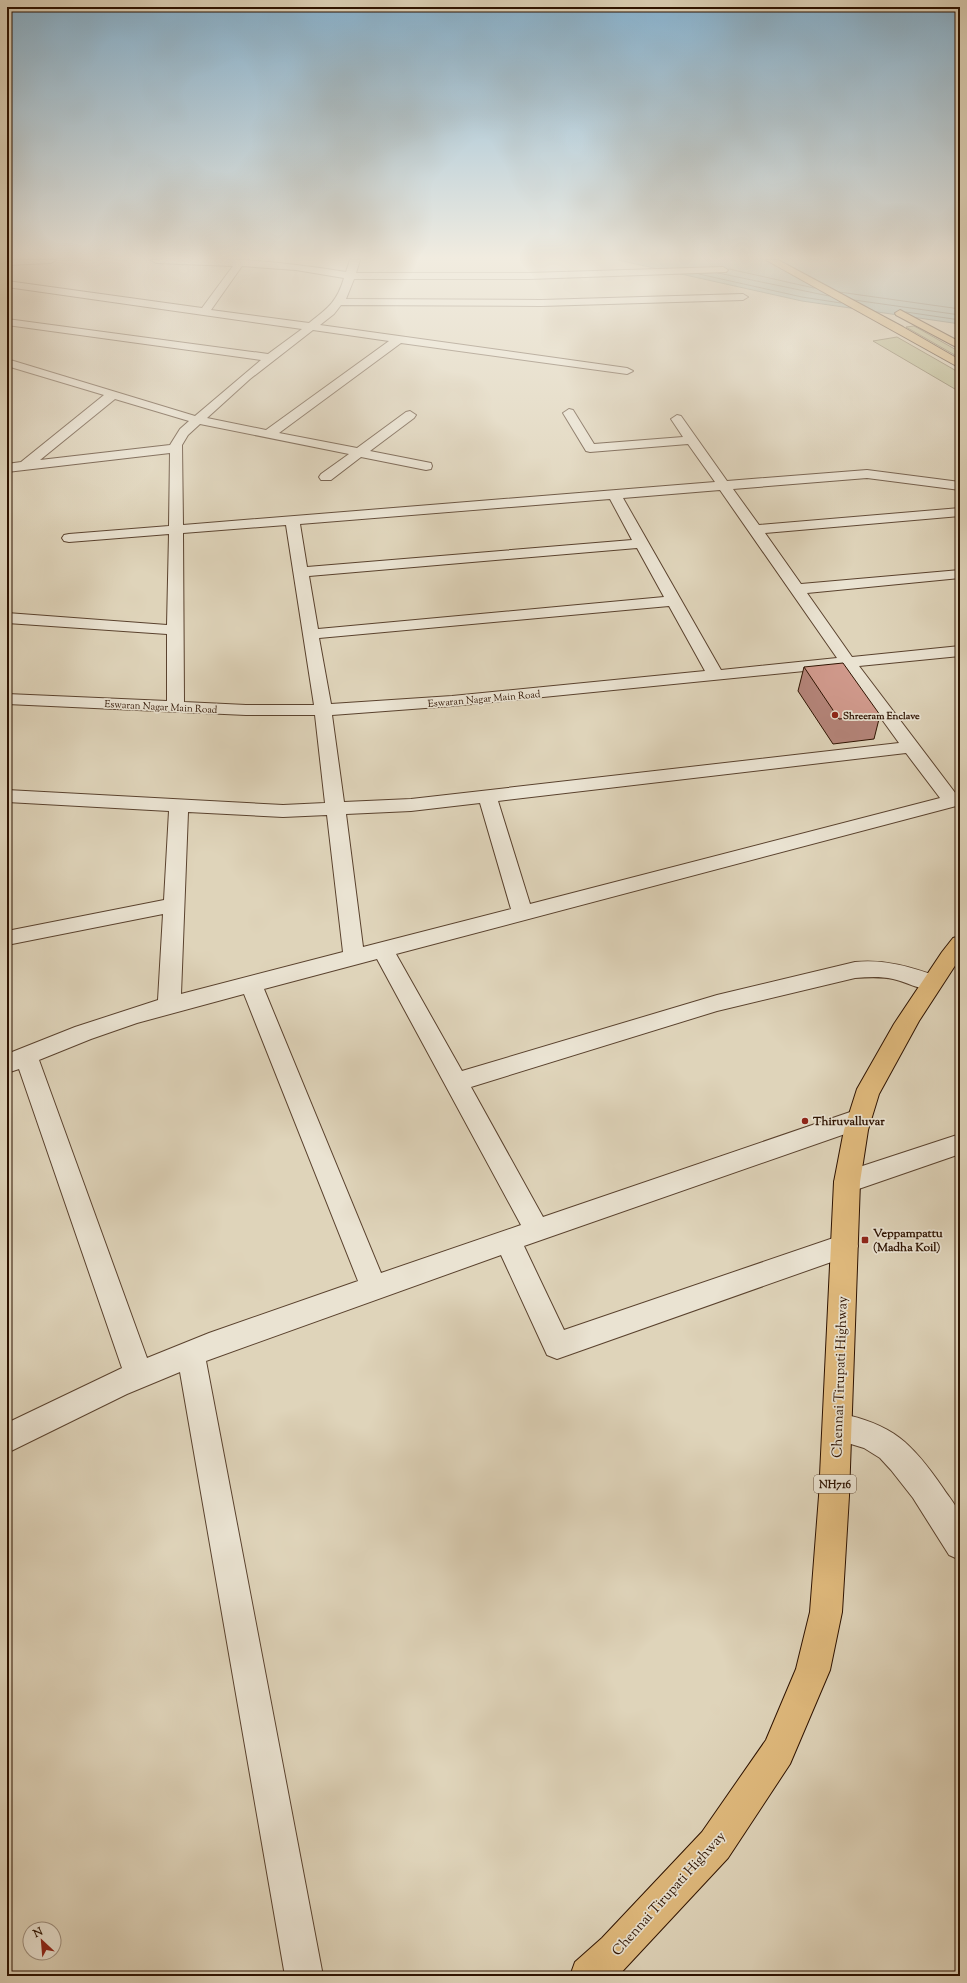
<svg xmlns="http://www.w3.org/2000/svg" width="967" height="1983" font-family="'Sorts Mill Goudy',serif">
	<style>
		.green { fill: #b8bb8b; stroke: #726646 }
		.water { fill: #95b7b7; stroke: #6b756e }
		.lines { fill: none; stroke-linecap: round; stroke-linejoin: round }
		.shore { stroke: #61645c; stroke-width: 1 }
		.minor-casing { stroke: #5a422e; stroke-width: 2 }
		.major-casing { stroke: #2d1200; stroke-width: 2 }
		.highway-casing { stroke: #2d1200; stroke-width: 2 }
		.minor { fill: #eae3d2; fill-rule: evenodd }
		.major { fill: #e0ba7d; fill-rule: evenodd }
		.highway { fill: #e0ba7d; fill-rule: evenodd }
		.wall { fill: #b48479; stroke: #2d1200 }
		.building { fill: #d19a8d; stroke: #2d1200 }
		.poi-dot { fill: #8f2418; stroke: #eae3d2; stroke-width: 1.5 }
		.labels { text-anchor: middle; stroke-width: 3.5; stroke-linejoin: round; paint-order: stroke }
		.far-street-label { font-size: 10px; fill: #2d1200; stroke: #eae3d2 }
		.far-poi-label { font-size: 10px; font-weight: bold; fill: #2d1200; stroke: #eae3d2; text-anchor: start }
		.shield { fill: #eae3d2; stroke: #66513f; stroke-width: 1 }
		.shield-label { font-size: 11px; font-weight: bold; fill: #2d1200 }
		.poi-label { font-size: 12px; font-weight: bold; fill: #2d1200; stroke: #eae3d2; text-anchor: start }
		.near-street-label { font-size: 14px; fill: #2d1200; stroke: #eae3d2 }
	</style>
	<rect width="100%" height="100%" fill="#dfd4ba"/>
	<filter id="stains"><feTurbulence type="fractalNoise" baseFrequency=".005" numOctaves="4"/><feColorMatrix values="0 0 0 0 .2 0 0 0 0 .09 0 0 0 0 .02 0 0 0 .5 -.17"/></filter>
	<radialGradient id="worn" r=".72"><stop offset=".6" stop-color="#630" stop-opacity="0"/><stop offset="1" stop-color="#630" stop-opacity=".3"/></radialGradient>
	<g class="green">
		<path d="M914,326L960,352V358L906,327Z"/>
		<path d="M897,337L960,373V392L873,341Z"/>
	</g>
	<path class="water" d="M618,260H960V324L802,301Z"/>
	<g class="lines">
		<g class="shore">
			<path d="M729,269L814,288"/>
			<path d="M718,273L829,296"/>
			<path d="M699,274L802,297L841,303"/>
			<path d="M839,292L960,309"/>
			<path d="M854,300L960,315"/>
			<path d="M906,312L960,320"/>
		</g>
		<g class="minor-casing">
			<g id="minor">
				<path d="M7,260H56L51,263L7,265Z"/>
				<path d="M151,260C215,255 283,262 346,272L350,260H360L356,273H529L723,267L728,270L726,272L529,279H354L346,299L541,300L743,294L748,297L743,300L541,306L341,305L334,314L320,325L627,368L633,371L627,374L401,343L279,433L357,448L406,412L410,411L416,415L414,418L370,451L431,463L432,466L431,469L426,470L361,457L331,480H321L319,477L321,474L349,454L200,424L188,435L182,445L183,525L715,482L688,444L590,452L586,451L563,413L569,409L573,410L594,444L683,437L671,419L677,415L681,416L727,481L867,470L960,482V490L867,478L733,489L759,525L960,508V516L765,533L801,584L960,570V578L807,593L852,657L960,646V656L859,666L956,794L960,793V805L396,954L462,1071L717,995L855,962C885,959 911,967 939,977L942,983L939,989C924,993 908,982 893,979C880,976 868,977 855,978L717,1011L471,1087L543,1217L859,1109L868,1112L871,1119L868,1126L524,1246L564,1330L845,1234L854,1238L858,1246L854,1254L557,1359L547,1355L501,1255L206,1361L323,1976H285L180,1372L127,1394L7,1453V1423L122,1368L19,1069L7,1073V1054L75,1027L158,1000L163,914L7,945V931L164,900L169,811L7,802V790L283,805L325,803L315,715H246L7,704V694L167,701V634L7,623V613L167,625L169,534L69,542L64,541L62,538L64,535L69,534L169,526L170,453L7,472V464L21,462L104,395L7,366V359L195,416L261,360L7,325V319L268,354L302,329L7,287V281L202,308L233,266L156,263ZM242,266L296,270L344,278C337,302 328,308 309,323L211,310ZM313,330L389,341L266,430L207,418L250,379ZM115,399L189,421L180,429L170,445L40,460ZM720,490L837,658L721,670L623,498ZM610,499L632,540L307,567L300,524ZM286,525L314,705H246L184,702L183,533ZM637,548L664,597L318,629L309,576ZM669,606L705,671L452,696L331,704L319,638ZM844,667L899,743L411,799L344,802L332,715L452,706ZM906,753L940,798L530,904L498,801ZM480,803L511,909L363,947L346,814L411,811ZM188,812L283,817L327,815L343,952L181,994ZM377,959L521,1225L381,1273L264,989ZM244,994L358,1281L209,1333L147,1358L39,1060L91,1039L137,1023Z"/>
				<path d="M960,1134V1154L847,1193L838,1190L834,1182L838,1174Z"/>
				<path d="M838,1413C893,1424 912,1443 943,1488C948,1496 959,1508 960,1517C962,1531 960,1546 960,1560L949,1555L913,1498L891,1470L880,1458L864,1448L828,1437L823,1427L828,1417Z"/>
			</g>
		</g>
		<g class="major-casing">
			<path id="major" d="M960,936V958L919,1021L879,1094L868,1130L860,1182L849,1496L842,1612L830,1670L790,1764L728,1858L618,1976H570L575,1962L602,1938L702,1832L766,1740L796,1669L810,1612L819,1496L834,1182L844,1130L857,1089L894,1024L942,952L953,938Z"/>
		</g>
		<g class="highway-casing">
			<g id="highway">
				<path d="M766,260H778L903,327L960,360V368Z"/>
				<path d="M900,310L960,342V349L896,315L895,313Z"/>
			</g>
		</g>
		<use href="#minor" class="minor"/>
		<use href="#major" class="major"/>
		<use href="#highway" class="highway"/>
	</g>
	<path class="wall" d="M804,667L880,715L874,739L833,744L798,691Z"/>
	<path class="building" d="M843,663L880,715L839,719L804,667Z"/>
	<linearGradient id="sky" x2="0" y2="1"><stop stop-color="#87b5d4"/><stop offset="0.48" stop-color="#f1ece0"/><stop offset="1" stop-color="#f1ece0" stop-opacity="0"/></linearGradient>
	<rect width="967" height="537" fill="url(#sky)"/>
	<g class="poi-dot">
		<circle cx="835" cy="715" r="4"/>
		<circle cx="805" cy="1121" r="4"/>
		<rect x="861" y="1236" width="8" height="8" rx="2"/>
	</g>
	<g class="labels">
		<g class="far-street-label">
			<text transform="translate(484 698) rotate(-5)" y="4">Eswaran Nagar Main Road</text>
			<text transform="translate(161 706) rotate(3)" y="4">Eswaran Nagar Main Road</text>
		</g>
		<g class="far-poi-label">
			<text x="843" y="719">Shreeram Enclave</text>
		</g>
		<rect class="shield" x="814" y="1475" width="42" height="18" rx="3"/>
		<g class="shield-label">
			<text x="835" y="1488">NH716</text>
		</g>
		<g class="poi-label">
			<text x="813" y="1125">Thiruvalluvar</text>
			<text x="873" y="1237">Veppampattu<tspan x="873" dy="14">(Madha Koil)</tspan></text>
		</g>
		<g class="near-street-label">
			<text transform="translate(839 1377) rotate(-88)" y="5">Chennai Tirupati Highway</text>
			<text transform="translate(668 1893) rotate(-48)" y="5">Chennai Tirupati Highway</text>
		</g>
	</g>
	<rect width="967" height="1983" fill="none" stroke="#dfd4ba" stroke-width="24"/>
	<rect x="8" y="8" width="951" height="1967" fill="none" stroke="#2d1200" stroke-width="2"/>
	<rect x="12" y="12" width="943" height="1959" fill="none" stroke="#2d1200"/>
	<g transform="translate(42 1941) rotate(334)"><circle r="19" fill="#eae3d2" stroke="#9e8f7e"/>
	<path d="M0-3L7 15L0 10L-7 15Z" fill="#8f2418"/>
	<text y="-6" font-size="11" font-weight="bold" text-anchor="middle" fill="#2d1200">N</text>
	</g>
	<rect width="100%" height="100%" filter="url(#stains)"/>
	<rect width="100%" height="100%" fill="url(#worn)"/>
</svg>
